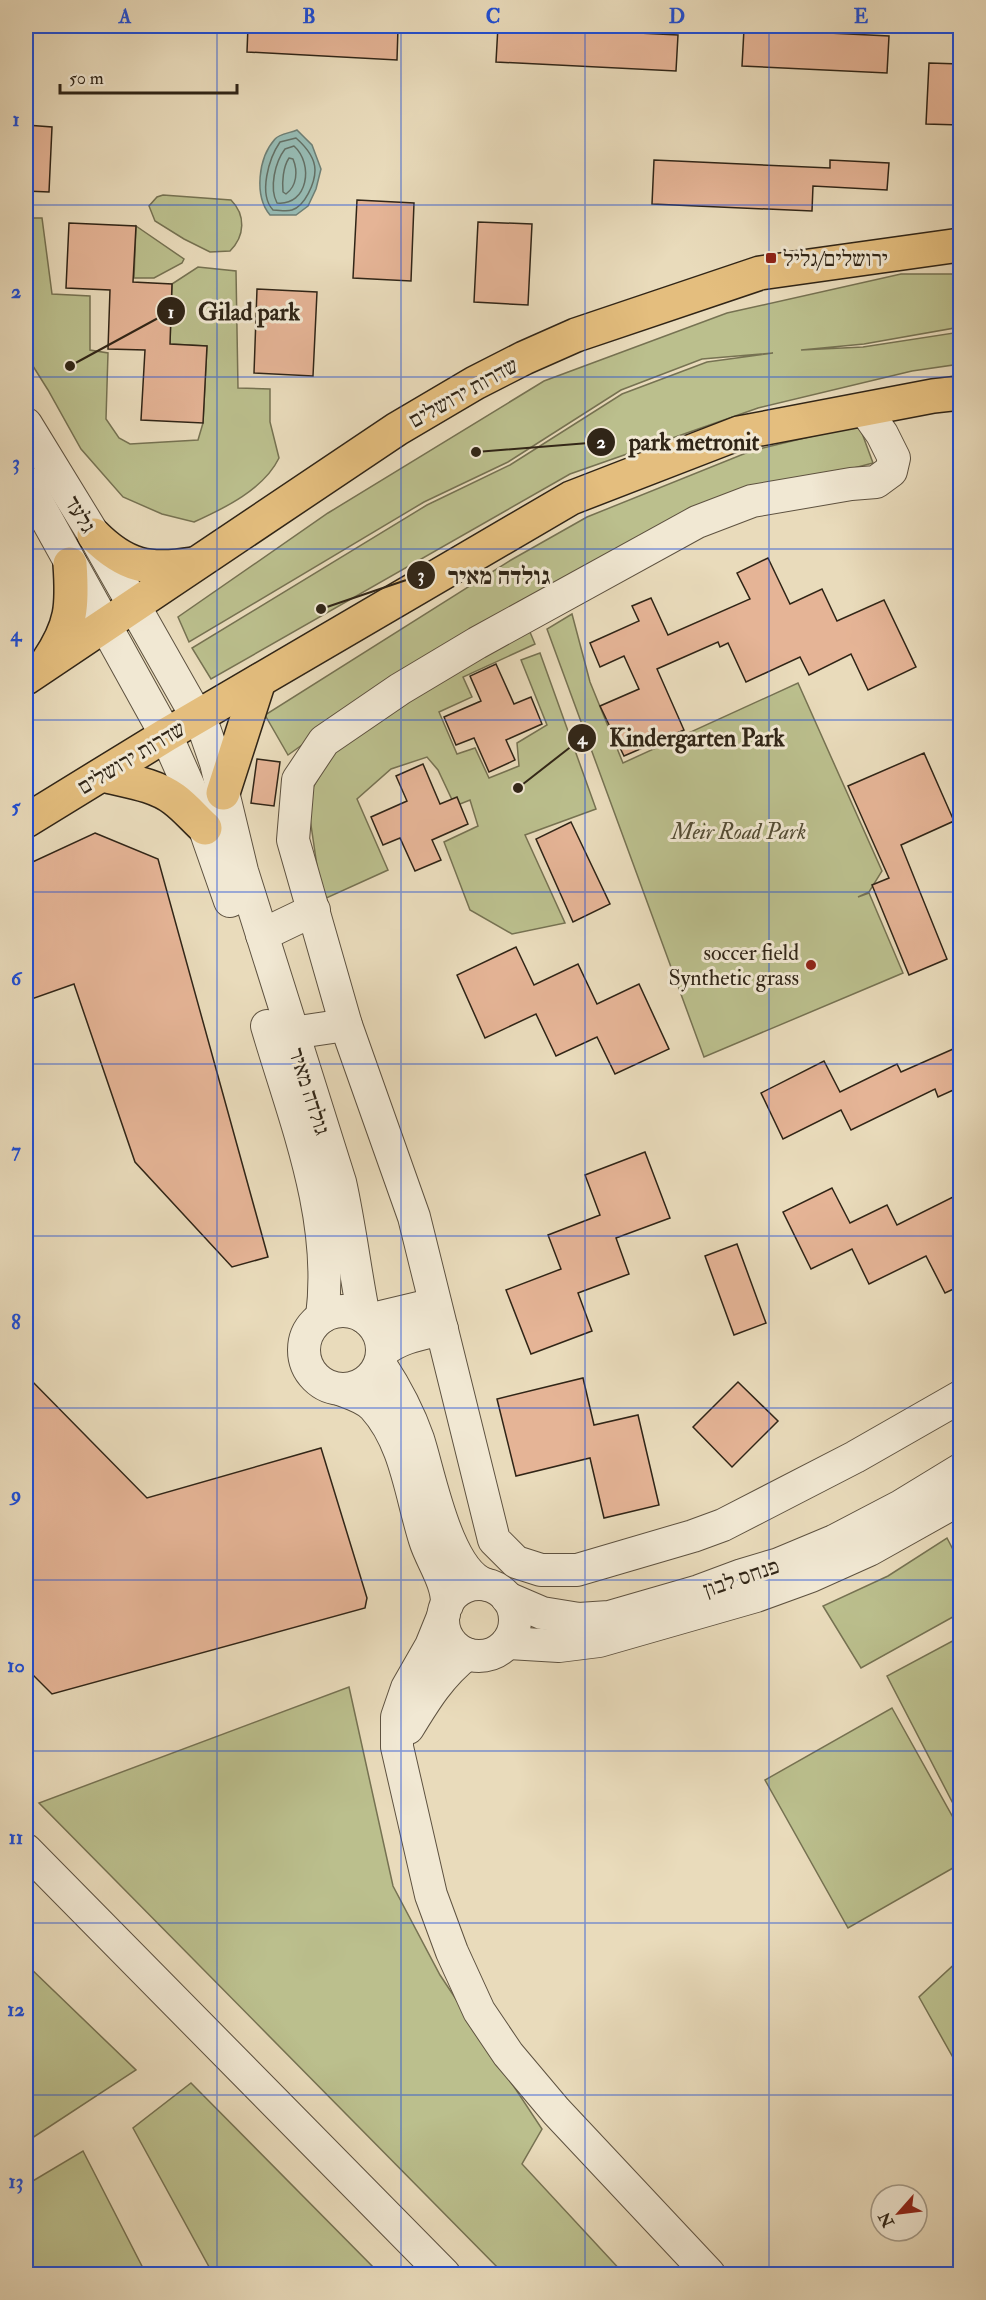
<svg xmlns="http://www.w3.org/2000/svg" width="986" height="2300" font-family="'IM FELL Double Pica','Frank Ruhl Libre',serif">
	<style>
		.green { fill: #bbbf8d; stroke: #767252; stroke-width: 1.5 }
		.water { fill: #97bbb3; stroke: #6e7f75; stroke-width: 1.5 }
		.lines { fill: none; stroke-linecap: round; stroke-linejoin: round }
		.shore { stroke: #647065; stroke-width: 1.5 }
		.building { fill: #e5b496; stroke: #302517; stroke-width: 1.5 }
		.minor-casing { stroke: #5e5240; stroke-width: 34 }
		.major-casing { stroke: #302517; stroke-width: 36 }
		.minor { stroke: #f1e8d3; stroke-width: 32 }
		.major { stroke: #e4be7e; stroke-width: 33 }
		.grid { fill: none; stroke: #1d4ed8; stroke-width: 1.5; stroke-opacity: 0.55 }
		.poi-dot { fill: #8f2418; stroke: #f1e8d3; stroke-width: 2 }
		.labels { text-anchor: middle; stroke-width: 6; stroke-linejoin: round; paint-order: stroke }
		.poi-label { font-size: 22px; fill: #302517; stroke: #f1e8d3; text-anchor: start }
		.street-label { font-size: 22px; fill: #302517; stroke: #f1e8d3 }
		.park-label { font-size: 22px; font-style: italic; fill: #534c34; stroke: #f1e8d3 }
		.leader { fill: none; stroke: #302517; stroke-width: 2 }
		.callout-dot { fill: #302517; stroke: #f1e8d3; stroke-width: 2 }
		.mark-label { font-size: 18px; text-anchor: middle; font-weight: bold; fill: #fff }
		.callout-label { font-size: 24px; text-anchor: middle; font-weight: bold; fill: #302517; stroke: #f1e8d3; stroke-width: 6; stroke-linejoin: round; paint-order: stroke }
		.neatline { fill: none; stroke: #1d4ed8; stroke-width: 2 }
		.grid-label { font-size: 20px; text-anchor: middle; font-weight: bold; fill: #1d4ed8 }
	</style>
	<rect width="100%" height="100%" fill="#e9dbbb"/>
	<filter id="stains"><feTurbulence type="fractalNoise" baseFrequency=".00333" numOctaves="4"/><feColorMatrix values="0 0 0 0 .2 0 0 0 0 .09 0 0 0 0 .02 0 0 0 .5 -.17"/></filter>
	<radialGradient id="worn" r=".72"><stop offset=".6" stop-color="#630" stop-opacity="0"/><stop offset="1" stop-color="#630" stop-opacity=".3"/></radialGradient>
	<g class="green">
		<path d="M163,195L231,200C246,215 245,236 230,251L210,252L184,239L155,221L149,206L157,197Z"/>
		<path d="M26,218H42L52,294L90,296V350L108,353L106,419L119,438L130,444L198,440L203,423L207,346L170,344L172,284L198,267L236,271L238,388L270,389V422L279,458C264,489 225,508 194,522L162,514L123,497L81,449L48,390L26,355Z"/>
		<path d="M136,226L184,259L182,263L154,278H134Z"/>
		<path d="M901,274H960V327L864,344L801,350L863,347L960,332V364L912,371L758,408L570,474L211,679L192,648L427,505L510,465L622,394L707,362L773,353L702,359L621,390L508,462L424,502L189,642L178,617L328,513L544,381L727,313Z"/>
		<path d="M859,425L873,463L766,491L333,723L288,755L265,715L511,560L587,517L751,451Z"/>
		<path d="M572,614L590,682L623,763L798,683L882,871L869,892L858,897L869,893L903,973L704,1057L547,629Z"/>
		<path d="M527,625L535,644L463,677L472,697L439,712L457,754L475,748L489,778L519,766L517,743L547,725L521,660L540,653L596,809L525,835L565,923L512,934L470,910L444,842L478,826L470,800L455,806L438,770L427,757L391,769L357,799L388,870L322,900L307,798L334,751L405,697Z"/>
		<path d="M947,1538L960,1563V1613L861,1668L823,1606L888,1576Z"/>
		<path d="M960,1637V1817L887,1676Z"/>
		<path d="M349,1687L393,1886L440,1975L542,2129L522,2164L624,2274H504L39,1803Z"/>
		<path d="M892,1708L960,1830V1864L848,1928L765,1780Z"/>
		<path d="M960,1959V2070L919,1997Z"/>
		<path d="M26,1964L136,2070L26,2142Z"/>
		<path d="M191,2083L380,2274H213L133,2128Z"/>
		<path d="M83,2151L146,2274H26V2185Z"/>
	</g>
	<path class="water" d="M297,130L312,145L321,169L316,189L308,206L296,215H270C254,196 258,158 275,139C279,134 290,133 297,130Z"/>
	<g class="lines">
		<g class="shore">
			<path d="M296,138C305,146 315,157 315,170C315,183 305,206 292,210C286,212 280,210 273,210C258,194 269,158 280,142Z"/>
			<path d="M294,146C314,164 308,206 277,203C269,188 275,162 285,149Z"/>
			<path d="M289,158L293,159C298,171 297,186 286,194L283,192C282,182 283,167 289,158Z"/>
		</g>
	</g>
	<g class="building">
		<path d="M248,26L398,28L397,60L247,52Z"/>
		<path d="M498,26L678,35L676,71L496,62Z"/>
		<path d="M744,29L889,36L887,73L742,66Z"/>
		<path d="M929,63L960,64V125L926,124Z"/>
		<path d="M26,125L52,127L49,192L26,191Z"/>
		<path d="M654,160L830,168V160L889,163L887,190L813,186L812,211L652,204Z"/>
		<path d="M357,200L414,203L411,281L353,278Z"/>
		<path d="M478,222L532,224L528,305L474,302Z"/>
		<path d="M69,223L136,226L133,282L172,284L170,344L207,346L203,423L141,420L145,350L108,349L110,290L66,288Z"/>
		<path d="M257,289L317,292L313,376L254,373Z"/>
		<path d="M768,558L790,604L822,589L837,621L884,600L916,667L868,690L851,654L809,675L800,657L746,682L728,643L720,647L718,642L657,669L684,730L624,756L600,706L639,689L624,656L600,667L590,643L639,621L632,606L651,598L668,635L750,599L737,573Z"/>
		<path d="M496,664L514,704L531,697L542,724L506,740L515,760L489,772L474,738L456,745L444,717L481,701L470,676Z"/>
		<path d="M924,753L954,821L901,845L947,959L909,975L872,885L889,878L848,786Z"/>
		<path d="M257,759L280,762L274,806L251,803Z"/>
		<path d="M423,764L440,804L457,797L468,824L432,840L441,860L415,871L400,838L383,845L371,817L407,801L396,776Z"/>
		<path d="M571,822L610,904L573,922L536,839Z"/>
		<path d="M95,833L158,859L268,1257L232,1267L135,1162L74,984L26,1001V865Z"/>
		<path d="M516,947L534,985L578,964L597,1004L639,984L669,1049L615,1074L597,1037L556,1056L536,1014L485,1038L457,975Z"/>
		<path d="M960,1046V1087L938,1097L935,1089L851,1130L841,1110L783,1139L761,1093L824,1061L840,1092L897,1064L901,1072Z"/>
		<path d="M645,1152L670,1218L616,1238L629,1274L578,1293L592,1331L531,1354L506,1290L561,1269L548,1235L600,1215L585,1175Z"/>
		<path d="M832,1188L850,1223L887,1205L897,1225L953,1197L960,1213V1286L945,1293L926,1256L869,1284L852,1249L811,1269L783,1212Z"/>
		<path d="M737,1244L766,1323L734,1335L705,1256Z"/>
		<path d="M26,1375L147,1498L321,1448L367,1598L365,1608L52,1694L26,1668Z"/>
		<path d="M583,1378L594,1425L638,1415L659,1505L604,1518L590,1458L516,1476L497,1399Z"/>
		<path d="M738,1382L778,1421L732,1467L693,1427Z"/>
	</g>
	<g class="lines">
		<g class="minor-casing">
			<g id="minor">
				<path d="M865,410L882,434L894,458L891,471L876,482L851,484L752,501L697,522L477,643L400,689L324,741L298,780L293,840L346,1025L414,1217L494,1540L516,1562L541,1570H577L693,1536L723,1525L855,1457L960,1397"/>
				<path d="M26,424L94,535L205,731L216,763L242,871L340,1182C350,1227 355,1272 364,1317"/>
				<path d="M26,482L166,735L194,798L230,901"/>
				<path d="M262,935L314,910"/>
				<path d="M267,1026C295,1121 335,1217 322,1317"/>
				<path d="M292,1033L346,1025"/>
				<circle cx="343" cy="1350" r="39"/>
				<path d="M368,1320L435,1304"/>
				<path d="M383,1351C400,1337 421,1334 442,1329"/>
				<path d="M380,1364C395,1387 409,1413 418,1439C430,1476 447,1573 487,1585"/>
				<path d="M342,1390C353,1394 366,1398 374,1407C406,1442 411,1496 425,1540C431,1560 448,1582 447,1605"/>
				<circle cx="479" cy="1620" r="36"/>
				<path d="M507,1598L542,1613L579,1619L609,1617L699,1591L742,1575L779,1564L834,1541L901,1506L960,1470"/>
				<path d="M444,1614L431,1646L407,1688L397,1717V1747L431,1895L452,1952L479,2011L508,2054L556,2111L709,2274"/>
				<path d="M507,1643L559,1646L599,1641L756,1596L811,1576L869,1550L960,1499"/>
				<path d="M408,1728C425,1700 441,1674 467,1654"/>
				<path d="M26,1850L444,2274"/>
			</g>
		</g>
		<g class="major-casing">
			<g id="major">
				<path d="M94,535C126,567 149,571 193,564"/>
				<path d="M48,661C72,625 73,606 70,564"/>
				<path d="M26,678L397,429L475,383L524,358L576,335L760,273L960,245"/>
				<path d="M103,775C126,781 154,784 174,799C185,807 195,819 205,828"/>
				<path d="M223,793L259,681"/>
				<path d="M26,821L166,735L571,498L739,433L933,396L960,393"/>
			</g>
		</g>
		<use href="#minor" class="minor"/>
		<use href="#major" class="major"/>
	</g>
	<path class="grid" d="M217,26V2274M401,26V2274M585,26V2274M769,26V2274M26,205H960M26,377H960M26,549H960M26,720H960M26,892H960M26,1064H960M26,1236H960M26,1408H960M26,1580H960M26,1751H960M26,1923H960M26,2095H960"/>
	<g class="poi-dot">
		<rect x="765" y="252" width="12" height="12" rx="3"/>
		<circle cx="811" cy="965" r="6"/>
	</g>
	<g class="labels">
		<g class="poi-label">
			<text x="783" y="266">ירושלים/גליל</text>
			<text x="799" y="960" text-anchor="end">soccer field<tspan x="799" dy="25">Synthetic grass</tspan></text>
		</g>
		<g class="street-label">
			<text transform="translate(463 392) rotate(-29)" y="8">שדרות ירושלים</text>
			<text transform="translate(81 514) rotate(59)" y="8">גלעד</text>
			<text transform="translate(131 757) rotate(-31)" y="8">שדרות ירושלים</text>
			<text transform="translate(310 1091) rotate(72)" y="8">גולדה מאיר</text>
			<text transform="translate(741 1577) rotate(-19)" y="8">פנחס לבון</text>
		</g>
		<g class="park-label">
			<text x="739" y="839">Meir Road Park</text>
		</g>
	</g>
	<path class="leader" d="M70 366L171 311M476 452L601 442M321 609L421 575M518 788L582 738"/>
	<g class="callout-dot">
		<circle cx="70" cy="366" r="6"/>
		<circle cx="476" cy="452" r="6"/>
		<circle cx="321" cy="609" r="6"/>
		<circle cx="518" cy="788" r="6"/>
		<circle cx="171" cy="311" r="15"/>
		<circle cx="601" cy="442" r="15"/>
		<circle cx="421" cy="575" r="15"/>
		<circle cx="582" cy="738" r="15"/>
	</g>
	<g class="mark-label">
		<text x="171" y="318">1</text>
		<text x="601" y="448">2</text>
		<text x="421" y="581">3</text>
		<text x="582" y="744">4</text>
	</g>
	<g class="callout-label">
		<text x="249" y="320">Gilad park</text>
		<text x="694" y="450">park metronit</text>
		<text x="499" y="584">גולדה מאיר</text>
		<text x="697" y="746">Kindergarten Park</text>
	</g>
	<rect width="986" height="2300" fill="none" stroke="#e9dbbb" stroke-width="66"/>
	<g transform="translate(899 2213) rotate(242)"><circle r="28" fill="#f1e8d3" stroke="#a49a88" stroke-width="1.5"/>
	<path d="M0-4.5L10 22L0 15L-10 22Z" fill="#8f2418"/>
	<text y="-9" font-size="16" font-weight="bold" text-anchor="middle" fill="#302517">N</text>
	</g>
	<path d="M60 84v9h177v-9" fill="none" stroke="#302517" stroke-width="3"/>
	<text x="69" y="84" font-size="18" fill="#302517" stroke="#f1e8d3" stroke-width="4.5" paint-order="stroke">50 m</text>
	<rect x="33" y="33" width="920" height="2234" class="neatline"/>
	<g class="grid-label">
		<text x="125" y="23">A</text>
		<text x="309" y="23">B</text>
		<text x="493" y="23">C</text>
		<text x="677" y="23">D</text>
		<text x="861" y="23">E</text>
		<text x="16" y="126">1</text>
		<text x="16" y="298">2</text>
		<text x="16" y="469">3</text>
		<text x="16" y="641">4</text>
		<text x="16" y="813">5</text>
		<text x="16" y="985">6</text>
		<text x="16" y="1157">7</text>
		<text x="16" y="1329">8</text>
		<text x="16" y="1501">9</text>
		<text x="16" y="1672">10</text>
		<text x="16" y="1844">11</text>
		<text x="16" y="2016">12</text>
		<text x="16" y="2188">13</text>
	</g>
	<rect width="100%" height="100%" filter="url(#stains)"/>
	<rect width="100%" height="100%" fill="url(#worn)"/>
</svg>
